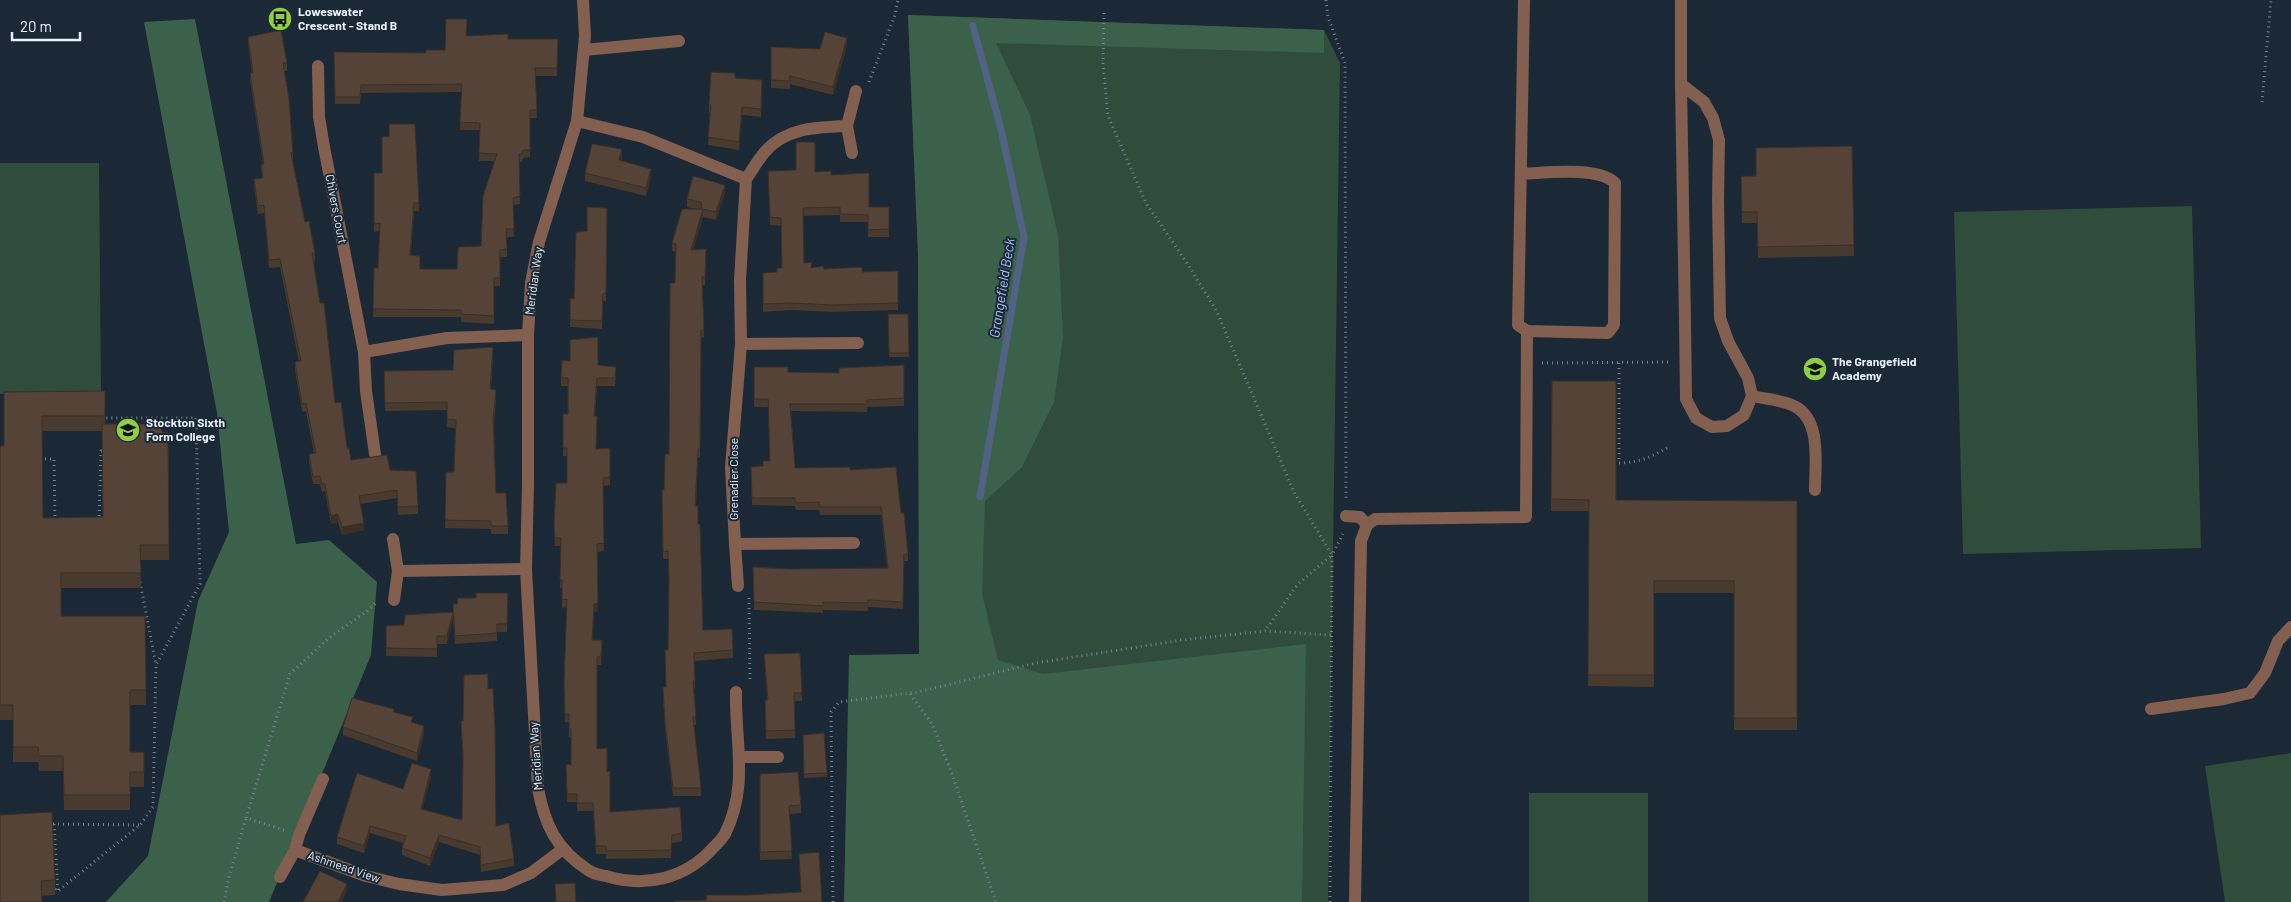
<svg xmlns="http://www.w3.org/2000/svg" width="2291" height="902" font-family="Barlow,sans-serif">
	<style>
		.green { fill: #2f4d3a }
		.forest { fill: #3c614a }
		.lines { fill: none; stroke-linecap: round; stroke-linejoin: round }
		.stream { stroke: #526284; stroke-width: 7 }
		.path { stroke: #78838f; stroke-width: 3; stroke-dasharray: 1 4; stroke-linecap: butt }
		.minor { stroke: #835f50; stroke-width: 12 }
		.wall { fill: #483a2e; fill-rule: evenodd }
		.shaded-wall { fill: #3b2f26 }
		.building { fill: #544336; stroke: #3b2f26 }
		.labels { text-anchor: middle; stroke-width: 4; stroke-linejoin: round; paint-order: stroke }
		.poi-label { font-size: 12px; font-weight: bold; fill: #e8f1fa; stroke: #1b2836; text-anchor: start }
		.street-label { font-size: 12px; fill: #e8f1fa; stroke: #1b2836 }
		.water-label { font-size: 14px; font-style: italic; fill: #a5c0fa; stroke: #1b2836 }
	</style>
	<rect width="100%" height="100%" fill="#1b2836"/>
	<g class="green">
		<path d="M908,15L1324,30L1340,63L1328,902H850L919,654L918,254Z"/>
		<path d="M0,163H99L101,392L0,394Z"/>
		<path d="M2192,206L2201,548L1963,554L1954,212Z"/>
		<path d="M2291,753V902H2225L2205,766Z"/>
		<rect x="1529" y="793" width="119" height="109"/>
	</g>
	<g class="forest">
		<path d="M908,15L1324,30V53L996,43L1030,115L1058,235L1063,337L1054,402L1022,467L985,501L982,594L998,660L1043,674L1306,644L1302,902H844L849,655L919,654L918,254Z"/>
		<path d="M195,19L296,544L329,540L377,582L371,655L269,902H106L148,856L198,601L229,532L217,413L144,22Z"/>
	</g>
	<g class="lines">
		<path class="stream" d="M973,26L1001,129L1024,237L980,497"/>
		<g class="path">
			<path d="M1326,0L1328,17L1345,63L1346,499"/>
			<path d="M1104,13L1103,64L1108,116L1146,203L1189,266L1217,312L1294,492L1332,555L1297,585L1265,631"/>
			<path d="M869,82L895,15L898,0"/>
			<path d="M2262,102L2271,0"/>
			<path d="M1542,363L1669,362"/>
			<path d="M1619,363V463C1639,463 1654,456 1670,446"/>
			<path d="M164,436L196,435"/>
			<path d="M40,459H54L55,521"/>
			<path d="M99,521L101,451H105"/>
			<path d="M140,582L156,665"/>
			<path d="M749,598L750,681"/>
			<path d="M910,694L932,724L951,771L996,902"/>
			<path d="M48,824L139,825"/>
			<path d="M54,824L58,891"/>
			<path d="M284,830L246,818L290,674L330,637L367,611L377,602"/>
			<path d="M55,889L58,891L140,825L153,807L156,665L200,584L196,418H106"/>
			<path d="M224,902L229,877L246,818"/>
			<path d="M833,902L831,712L839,702L918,692L1036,663L1182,640L1265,631L1331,635"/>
			<path d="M1330,902L1332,555L1343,534"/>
		</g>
		<g class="minor">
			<path d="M583,0L585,36L577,121L539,242L531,283L528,335V485L526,569L538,789C545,825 556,849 588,870C593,874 600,875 606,876C645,888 685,879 713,848C717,844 722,839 725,834C749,785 735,743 736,692"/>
			<path d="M1681,0V84L1685,322L1686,399L1696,418L1712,427L1727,426L1744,415L1752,396L1748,378L1728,341L1720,318L1718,200L1719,140L1713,118L1704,102L1681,84"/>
			<path d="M584,50L679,41"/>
			<path d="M318,66L319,117L324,147L364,352"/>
			<path d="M577,121L643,137L746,179L740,280L741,344L731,467L735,544L854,543"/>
			<path d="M847,126L852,153"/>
			<path d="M1521,174C1544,173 1598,166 1615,183L1614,325L1608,333L1527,331L1518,325L1524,0"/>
			<path d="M746,179C752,171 757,161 764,153C784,128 817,127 847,126L856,91"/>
			<path d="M741,344L858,343"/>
			<path d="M1752,396C1765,399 1782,400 1794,406C1822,419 1815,465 1815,490"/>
			<path d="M375,454L366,391L364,352L447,338L528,335"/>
			<path d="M1346,516L1360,517L1367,525"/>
			<path d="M393,539L398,571L394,600"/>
			<path d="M735,544L738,586"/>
			<path d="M398,571L526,569"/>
			<path d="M2151,709L2224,699L2250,693L2265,673L2278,641L2291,627"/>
			<path d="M740,757H778"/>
			<path d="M323,779L299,835L295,850L366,876L399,884L442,890L503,885L531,873L563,849"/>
			<path d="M280,877L295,850"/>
			<path d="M1355,902L1361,541L1367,525L1375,519L1526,517L1527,331"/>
		</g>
	</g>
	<g class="wall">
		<path d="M467,36L508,39H558L557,76H535L537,118H530V157L523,158L522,162H519L520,204L513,205L514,237H507V257H500V286H494V324L461,322V317H373L374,268H378L380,231L374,232V173L419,203V211H414L411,255L420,269H457L481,246L495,161H479L480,130H460L461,92L361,93L360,104H335L334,52L426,53L445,50Z"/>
		<path d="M248,37L287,63V71H284L293,153V161L305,222L315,253V261H313L335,403L347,448L351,460L390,470L418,506V514L398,515L397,498L361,504L364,530L342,535L338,522L331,524L325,491L322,492L320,484H313L309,462V454L314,453L306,411L302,412L295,370V362H299L280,267L269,268L264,213L258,214L254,187V179H262L261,164H263L250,81V73H252L248,45Z"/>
		<path d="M847,46L833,95L790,84V89L771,88V47L820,49Z"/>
		<path d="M735,78L762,88L761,117L742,115L739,150L708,145L710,113H709V105Z"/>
		<path d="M1852,146L1854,256L1758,258L1757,223H1742L1741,176H1756Z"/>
		<path d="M622,157L621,161L651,177L646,196L585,181V173Z"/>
		<path d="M768,171H815L831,175L869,207H889V237H868V222H840V215L803,216L804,263L812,268L824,269L862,272L898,271V310L830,312L792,310L763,312V273L777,272L782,268L781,226L770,225Z"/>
		<path d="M725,193L716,220L703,217L693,250L706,249L705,285H702L704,337L701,338L700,457H698L696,506L703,630L733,650V658L694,661L695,689H694L696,725H694L701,788V796H673L665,729L663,695L666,687L668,650L669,583L668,559H663L662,490H664L669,454L676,252L672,251V243L697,209L687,207V199Z"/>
		<path d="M607,208L606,301H603L602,329L570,327V298L574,299L587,231Z"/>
		<path d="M888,314H908L909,357H889Z"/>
		<path d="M493,355L491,389L496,397L494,426L496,493L508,526V534H491V529L445,528L446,472H454L455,428L447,427V410L385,411L384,371L453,370Z"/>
		<path d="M598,365L616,375L615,386H597L595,416L596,449L610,448V485L603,486L604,551L597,552L598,611L594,612L593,640H602L601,665H597V749L607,772L610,812L682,833V841L672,843L671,858L606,859V854H596L593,811H577V802H567L566,764L571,765V737H569V722H565L564,691L567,607L562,608V588H560L561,546H555L554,531V523L567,483V456H563V414H568V386H561V378Z"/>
		<path d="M904,365V406L867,407V412L791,411L795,468L850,470L901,513L908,554V561H904L903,609L868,607V611L823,610V613L754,610L753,567L789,569L887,568L881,515H820L819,510H796L795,506L752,505L751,467L763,466V461H770L768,407H754V367L788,372L839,373Z"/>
		<path d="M1552,381L1616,500L1797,501V730H1734V593H1654V687L1588,686L1589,511H1551Z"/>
		<path d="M105,391V424L162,432H168L169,560H140L141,588H61V616H145L146,705H130V752H144V787H130V810H64L63,771H39L38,762H13V720H0V446H4V392ZM42,431H102L103,517L43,518Z"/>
		<path d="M508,593L507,632H497V641L455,644L453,618L447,644H437V657L386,656V626L404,625L453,612V604H457L476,598Z"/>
		<path d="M764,654L802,693V701H795V738L766,739L765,708L767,700Z"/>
		<path d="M488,689L496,826L514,859V866L481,872L480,855L439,842L430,866L402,855V848L403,843L370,833L364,853L337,844V837L403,789L431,777L422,809L462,820L463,762L461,721H463Z"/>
		<path d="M394,712L413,722L424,734L417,761L343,735V727Z"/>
		<path d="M803,735L827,773V777L804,778Z"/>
		<path d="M760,774L801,805V813L789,814L792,859L760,860Z"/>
		<path d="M0,815L55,880V895L41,896Z"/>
	</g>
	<g class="shaded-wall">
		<path d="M847,38V46L833,95V87Z"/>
		<path d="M742,107V115L739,150V142Z"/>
		<path d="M622,149V157L619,168V160Z"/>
		<path d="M651,169V177L646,196V188Z"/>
		<path d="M725,185V193L716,220V212Z"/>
		<path d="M414,203V211L410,263V255Z"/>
		<path d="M703,209V217L691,258V250Z"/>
		<path d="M338,514V522L331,524V516Z"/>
		<path d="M364,523V530L342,535V527Z"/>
		<path d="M598,603V611L594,612L592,648L594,604Z"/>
		<path d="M453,612V620L447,644V636Z"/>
		<path d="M424,726V734L417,761V753Z"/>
		<path d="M431,769V777L421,816V809Z"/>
		<path d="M370,826V833L364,853V846Z"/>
		<path d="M439,835V842L430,866V858Z"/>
		<path d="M347,884V891L342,902H338Z"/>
	</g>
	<g class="building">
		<path d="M446,19H467L466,36L508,34V39H558L557,68H535L537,110H530V150H523L522,154H519L520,196L513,198L514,229H506L507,249L500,250V278H494V316L461,314V310L373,309L374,268H378L380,223L374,224V173H382V136L389,137V124H415L419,203H414L410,255L420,256V269H457L458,247L481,246L483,196L497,154L479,153L480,123L460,122L462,84L361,85L360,97H335L334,52L426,53V50H445Z"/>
		<path d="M281,30L287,63H283L289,99L293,153H291L305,222L309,221L315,253H312L320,303H324L335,403L341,402L347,448H349L351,460L387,455L390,470L416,471L418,506L398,507L397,490L359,496L364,523L342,527L338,514L331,516L325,484H322L320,476L313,477L309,454L316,453L306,403L302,404L295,362L301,361L280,259L269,260L264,205L258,206L254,179L263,178L261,164H264L250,73H253L248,37Z"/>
		<path d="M825,32L847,38L833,87L790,76V81L771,80V47L820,49Z"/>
		<path d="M711,72L735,73V78L762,80L761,109L742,107L739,142L708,137L711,105H709Z"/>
		<path d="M796,142H815V172L831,171V175L869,173V207H889V229L868,230V215L840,214V207L803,208L804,263L812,262L811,268L823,266L824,269L862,267V272L898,271V303L830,305L792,303L763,304V273L777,272V268H782L781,218L770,217L768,171L796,170Z"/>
		<path d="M592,144L622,149L619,160L651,169L646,188L585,173Z"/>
		<path d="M1852,146L1854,245L1758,247L1757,212H1742L1741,176H1756V148Z"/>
		<path d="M693,176L725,185L716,212L703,209L691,250L706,249L705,277H702L704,330H701L700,449H698L695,506H698V524H700L703,630L732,629L733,650L694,653L695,681H693L696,717H693L701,788H673L665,722L663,687H666L665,650H668L669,577L668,551L663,552L662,490H664L665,454H669L670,283H675L676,244L672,243L682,209H702L701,202L687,199Z"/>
		<path d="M587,207L607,208L606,293L603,294L602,321L570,320V298L574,299L576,232L587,231Z"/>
		<path d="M888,314H908L909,353H889Z"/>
		<path d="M598,337V365L616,367L615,378H597L594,416H597L596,449L610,448V477L603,478L604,543L597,544L598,603L594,604L592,640H602L601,657H597V749L607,748V772L610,771V812L680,807L682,833L672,835L671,850L606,851V846H596L593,803H577V794H567L566,764L571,765V729H569V714H565L564,683L567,599L562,600V580H560L561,538H555L554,523L556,483H567V448H563V414H568V378H561L562,360L570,361V340Z"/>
		<path d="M493,347L490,389L496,390L493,421L496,493H506L508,526H491V521L445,520L446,472H454L456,420L447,419V402L385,403L384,371L453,370L454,350Z"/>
		<path d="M904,365V398L867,400V404H790L795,468L850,467V470L896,467L901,513H904L908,554H904L903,602L868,600V603L823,602V606L754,602L753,567L789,569L888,568L881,507H820L819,502L796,503L795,498H752L751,467L763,466V461H770L768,399H754V367H788V372L839,373V368Z"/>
		<path d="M1552,381H1616V500L1797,501V718H1734V581H1654V675H1588L1589,500L1551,499Z"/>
		<path d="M105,391V416H42L43,518L103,517L102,424H162V432H168L169,545H140L141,573H61V616H145L146,690H130V752H144V772H130V795H64L63,756H39L38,747H13V705H0V446H4V392Z"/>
		<path d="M476,593H508L507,624H497V633L455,636L453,604H457L458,598H476Z"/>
		<path d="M453,612L447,636H437V649L386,648V626L404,625L405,615Z"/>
		<path d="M800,653L802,693H794L795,730L766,731L765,700H768L764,654Z"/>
		<path d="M488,674V689L493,688L495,731L496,826L509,823L514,859L481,865L480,847L439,835L430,858L402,848L406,836L370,826L364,846L337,837L357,773L403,789L412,763L431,769L421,809L462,820L463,756L461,721H463L464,675Z"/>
		<path d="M352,698L394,709L393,712L413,717L411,722L424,726L417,753L343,727Z"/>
		<path d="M824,733L827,773L804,774L803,735Z"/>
		<path d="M798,772L801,805L789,806L792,851L760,852V774Z"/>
		<path d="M52,812L55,880L41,881L42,902H0V815Z"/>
		<path d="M819,852L822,902H675V901L707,900L706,895H747L801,892L799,854Z"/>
		<path d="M320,871L347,884L338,902H303Z"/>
		<path d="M575,883L576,902H556L555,884Z"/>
	</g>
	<defs>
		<g id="bus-disc" transform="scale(1.25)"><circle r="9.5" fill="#8dce44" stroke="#1b2836"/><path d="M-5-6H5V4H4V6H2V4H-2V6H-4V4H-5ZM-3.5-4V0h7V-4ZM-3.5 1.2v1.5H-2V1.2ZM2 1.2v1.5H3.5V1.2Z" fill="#111"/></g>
		<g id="school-disc" transform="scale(1.25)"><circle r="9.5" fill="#8dce44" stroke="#1b2836"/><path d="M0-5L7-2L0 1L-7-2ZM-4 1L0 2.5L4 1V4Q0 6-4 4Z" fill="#111"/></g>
		<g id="university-disc" transform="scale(1.25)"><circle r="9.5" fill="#8dce44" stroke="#1b2836"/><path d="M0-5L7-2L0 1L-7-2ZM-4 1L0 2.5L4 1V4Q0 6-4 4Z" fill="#111"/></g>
	</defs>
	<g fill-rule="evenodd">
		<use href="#bus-disc" x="280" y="19"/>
		<use href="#school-disc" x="1815" y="369"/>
		<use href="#university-disc" x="128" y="430"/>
	</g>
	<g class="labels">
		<g class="poi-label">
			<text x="298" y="16">Loweswater<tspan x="298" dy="14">Crescent - Stand B</tspan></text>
			<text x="1832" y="366">The Grangefield<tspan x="1832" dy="14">Academy</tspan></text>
			<text x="146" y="427">Stockton Sixth<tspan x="146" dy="14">Form College</tspan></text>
		</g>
		<g class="street-label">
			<text transform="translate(336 209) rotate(79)" y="4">Chivers Court</text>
			<text transform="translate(534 281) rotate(-82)" y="4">Meridian Way</text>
			<text transform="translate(734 479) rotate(-90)" y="4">Grenadier Close</text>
			<text transform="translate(536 756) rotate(-94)" y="4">Meridian Way</text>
			<text transform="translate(344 867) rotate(19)" y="4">Ashmead View</text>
		</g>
		<g class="water-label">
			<text transform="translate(1002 288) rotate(-81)" y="5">Grangefield Beck</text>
		</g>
	</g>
	<path d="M12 32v8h68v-8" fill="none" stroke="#e8f1fa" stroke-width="2.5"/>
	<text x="20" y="32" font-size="15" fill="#e8f1fa" stroke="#1b2836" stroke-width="4" paint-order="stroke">20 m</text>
</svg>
